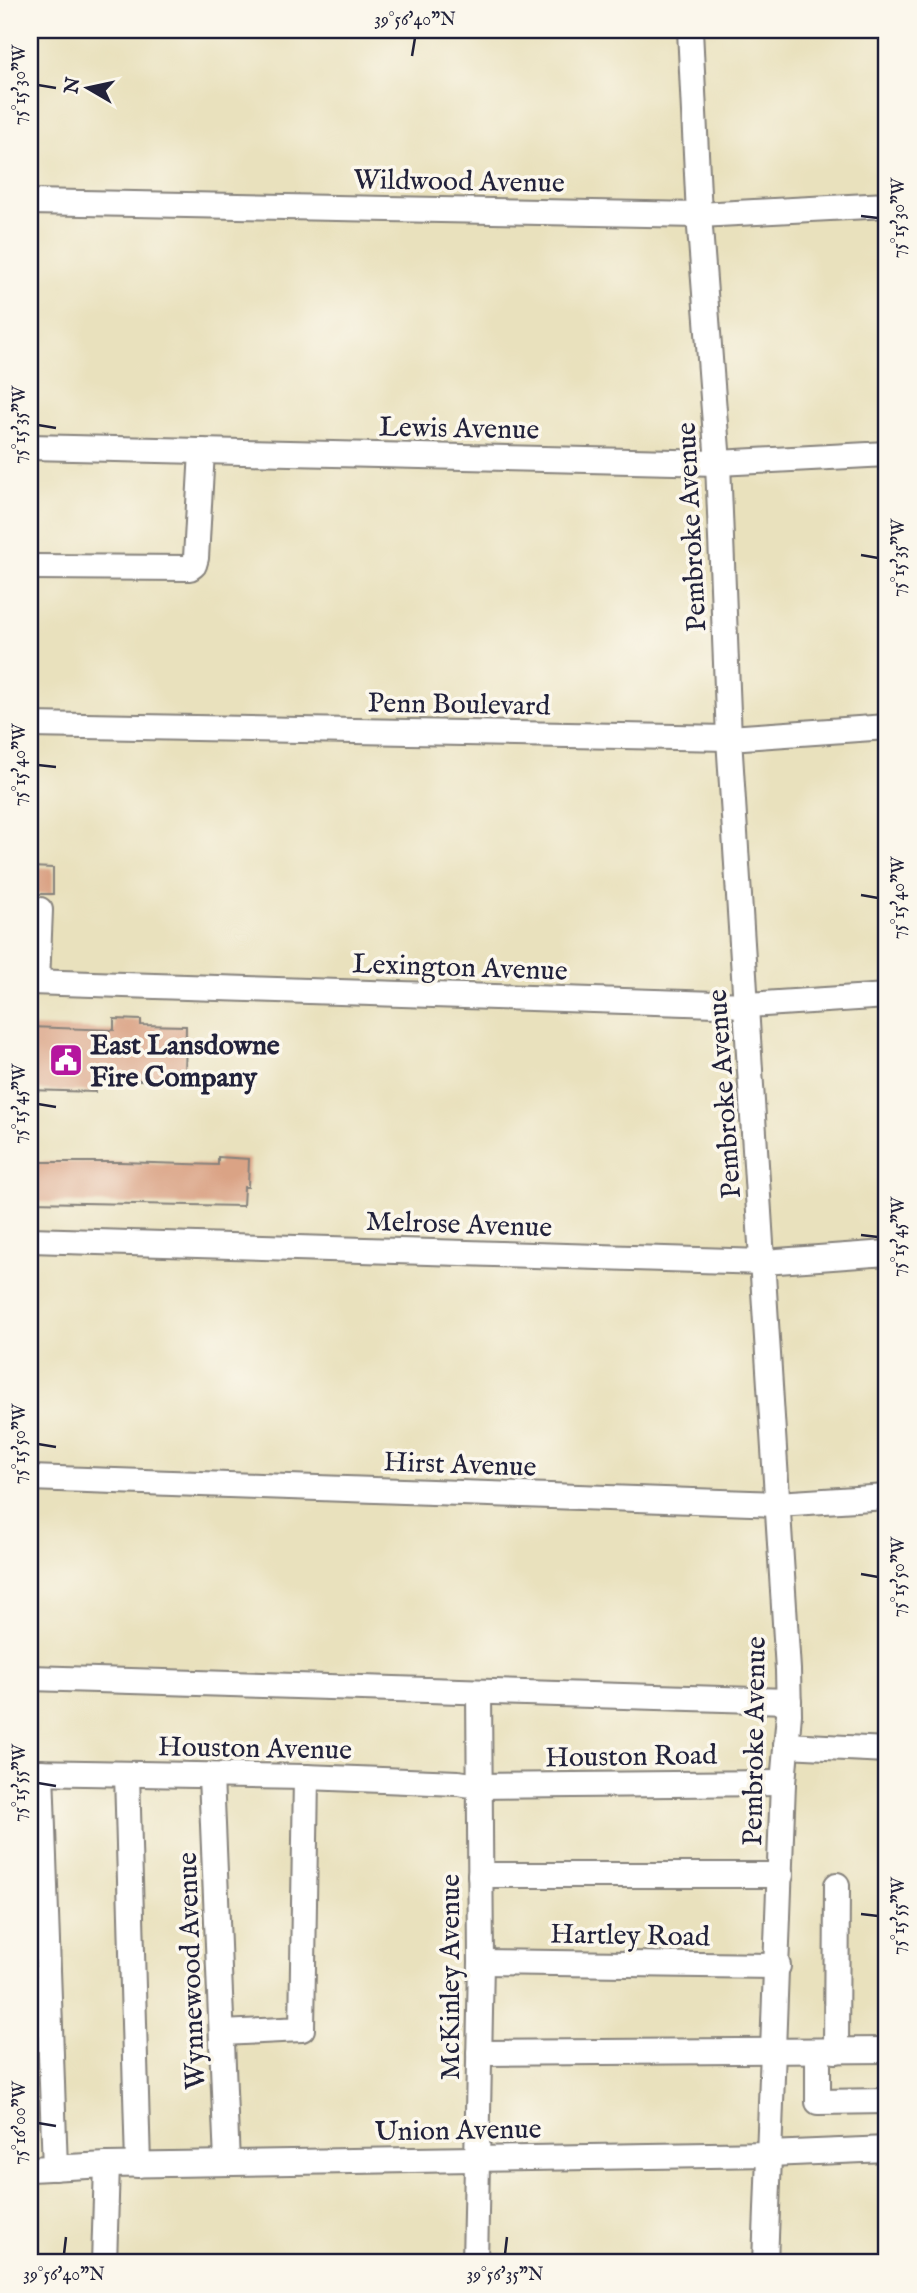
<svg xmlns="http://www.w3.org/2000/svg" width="917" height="2293" font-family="'IM FELL English',serif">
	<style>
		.building { fill: #daa385 }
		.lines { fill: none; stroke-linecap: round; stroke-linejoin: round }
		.minor-casing { stroke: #86827c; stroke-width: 28 }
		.minor { stroke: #fff; stroke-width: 24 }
		.ticks { fill: none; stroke: #22223b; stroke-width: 2.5 }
		.labels { text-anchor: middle; stroke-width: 7; stroke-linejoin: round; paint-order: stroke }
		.street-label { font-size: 28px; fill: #22223b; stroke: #fbf7ec }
		.poi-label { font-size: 28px; font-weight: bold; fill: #22223b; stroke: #fbf7ec; text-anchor: start }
		.neatline { fill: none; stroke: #22223b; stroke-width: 2.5 }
		.ticks-label { font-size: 18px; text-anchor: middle; fill: #22223b }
	</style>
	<rect width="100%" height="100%" fill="#fbf7ec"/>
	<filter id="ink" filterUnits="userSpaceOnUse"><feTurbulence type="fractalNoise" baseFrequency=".0143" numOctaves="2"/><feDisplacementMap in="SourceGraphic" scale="14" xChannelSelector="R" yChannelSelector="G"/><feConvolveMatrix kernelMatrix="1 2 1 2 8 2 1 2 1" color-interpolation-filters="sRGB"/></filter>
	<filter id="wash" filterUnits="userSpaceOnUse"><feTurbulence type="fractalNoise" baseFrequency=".00686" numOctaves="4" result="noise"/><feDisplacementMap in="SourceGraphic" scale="28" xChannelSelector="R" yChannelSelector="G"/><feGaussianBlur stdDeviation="1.57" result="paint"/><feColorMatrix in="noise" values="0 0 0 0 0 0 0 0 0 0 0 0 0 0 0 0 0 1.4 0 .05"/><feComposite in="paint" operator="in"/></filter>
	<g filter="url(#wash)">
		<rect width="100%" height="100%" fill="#e9e1bd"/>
		<g id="blocks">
			<g class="building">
				<path d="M30,867L53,868V894H30Z"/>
				<path d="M114,1019L141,1020V1025L186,1026L185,1081L95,1079V1092L30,1090V1027L114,1030Z"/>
				<path d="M218,1157L249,1159L248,1187H244L243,1206L30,1202V1162H120L218,1165Z"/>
			</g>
		</g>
	</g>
	<g filter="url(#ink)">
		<use href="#blocks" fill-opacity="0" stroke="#86827c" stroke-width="2"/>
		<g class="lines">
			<g class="minor-casing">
				<g id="minor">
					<path d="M690,30L699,215L718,463L729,738L788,1670L789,1714L783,1783L765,2263"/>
					<path d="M30,202L699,215L887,205"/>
					<path d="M30,447L718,463L887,454"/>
					<path d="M30,567L190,568L194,565L196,558L202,451"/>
					<path d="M30,725L729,738L887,727"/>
					<path d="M30,982L748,1005L887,996"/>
					<path d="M37,982L40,910"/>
					<path d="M30,1240L764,1262L887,1253"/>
					<path d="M30,1478L777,1504L887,1497"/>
					<path d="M30,1678L789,1701"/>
					<path d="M786,1745L887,1750"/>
					<path d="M30,1772L306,1777L458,1783L479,1786L783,1783"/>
					<path d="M41,1772L55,2168"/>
					<path d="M127,1774L138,2165"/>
					<path d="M211,1776L227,2163"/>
					<path d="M480,1875H781"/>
					<path d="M481,1962L778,1966"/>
					<path d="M222,2033L302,2029L306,1777"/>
					<path d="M818,2051V2102L887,2101"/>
					<path d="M836,2051L837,1885"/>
					<path d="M479,2053L887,2050"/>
					<path d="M30,2169L107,2165L769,2154L887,2149"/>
					<path d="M104,2263L107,2165"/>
					<path d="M475,2263L481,1962L479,1692"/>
				</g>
			</g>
			<use href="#minor" class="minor"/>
		</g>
	</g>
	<path class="ticks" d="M412,56L415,38M38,85L56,88M861,216L878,218M38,425L56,428M861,555L878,558M38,765L56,767M861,895L878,898M38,1104L56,1107M861,1235L878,1237M38,1444L56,1447M861,1574L878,1577M38,1783L56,1786M861,1914L878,1916M38,2123L56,2126M64,2254L66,2237M505,2254L507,2237"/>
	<defs>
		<g id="civic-square" transform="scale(1.75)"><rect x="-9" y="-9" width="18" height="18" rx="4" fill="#b5179e" stroke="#fbf7ec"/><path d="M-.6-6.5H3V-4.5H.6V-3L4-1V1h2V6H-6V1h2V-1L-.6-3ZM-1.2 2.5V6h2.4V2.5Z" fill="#fff"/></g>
	</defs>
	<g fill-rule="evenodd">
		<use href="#civic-square" x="66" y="1060"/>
	</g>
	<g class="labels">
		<g class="street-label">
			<text transform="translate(459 180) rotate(1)" y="10">Wildwood Avenue</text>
			<text transform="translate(459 427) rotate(1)" y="10">Lewis Avenue</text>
			<text transform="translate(690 527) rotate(-93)" y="10">Pembroke Avenue</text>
			<text transform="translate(459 703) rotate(1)" y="10">Penn Boulevard</text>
			<text transform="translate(460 966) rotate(2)" y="10">Lexington Avenue</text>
			<text transform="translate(723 1094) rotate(-94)" y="10">Pembroke Avenue</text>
			<text transform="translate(459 1223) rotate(2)" y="10">Melrose Avenue</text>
			<text transform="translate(460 1463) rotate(2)" y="10">Hirst Avenue</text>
			<text transform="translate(753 1741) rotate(-89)" y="10">Pembroke Avenue</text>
			<text transform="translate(255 1747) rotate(1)" y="10">Houston Avenue</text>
			<text transform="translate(631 1755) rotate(-1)" y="10">Houston Road</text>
			<text transform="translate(630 1934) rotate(1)" y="10">Hartley Road</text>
			<text transform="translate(190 1971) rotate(-92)" y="10">Wynnewood Avenue</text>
			<text transform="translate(449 1977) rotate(-90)" y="10">McKinley Avenue</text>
			<text transform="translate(458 2129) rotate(-1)" y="10">Union Avenue</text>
		</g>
		<g class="poi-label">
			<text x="90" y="1054">East Lansdowne<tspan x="90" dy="32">Fire Company</tspan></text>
		</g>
	</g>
	<rect width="917" height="2293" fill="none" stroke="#fbf7ec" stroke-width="77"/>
	<g transform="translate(88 88) rotate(279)" stroke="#fbf7ec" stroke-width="5" paint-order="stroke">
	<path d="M0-5L12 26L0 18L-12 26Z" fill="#22223b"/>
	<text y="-10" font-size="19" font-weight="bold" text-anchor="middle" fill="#22223b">N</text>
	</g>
	<rect x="38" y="38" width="840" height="2216" class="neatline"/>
	<g class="ticks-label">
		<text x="415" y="25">39°56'40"N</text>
		<text transform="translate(19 85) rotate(-90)" y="6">75°15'30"W</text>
		<text transform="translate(898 218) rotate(-90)" y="6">75°15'30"W</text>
		<text transform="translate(19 425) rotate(-90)" y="6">75°15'35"W</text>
		<text transform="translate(898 558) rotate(-90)" y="6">75°15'35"W</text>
		<text transform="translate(19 765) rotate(-90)" y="6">75°15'40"W</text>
		<text transform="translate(898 898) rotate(-90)" y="6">75°15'40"W</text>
		<text transform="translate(19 1104) rotate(-90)" y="6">75°15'45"W</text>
		<text transform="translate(898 1237) rotate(-90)" y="6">75°15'45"W</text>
		<text transform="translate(19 1444) rotate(-90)" y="6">75°15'50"W</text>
		<text transform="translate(898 1577) rotate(-90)" y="6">75°15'50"W</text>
		<text transform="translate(19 1783) rotate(-90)" y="6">75°15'55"W</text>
		<text transform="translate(898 1916) rotate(-90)" y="6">75°15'55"W</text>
		<text transform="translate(19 2123) rotate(-90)" y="6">75°16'00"W</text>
		<text x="64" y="2280">39°56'40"N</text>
		<text x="505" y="2280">39°56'35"N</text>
	</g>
</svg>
